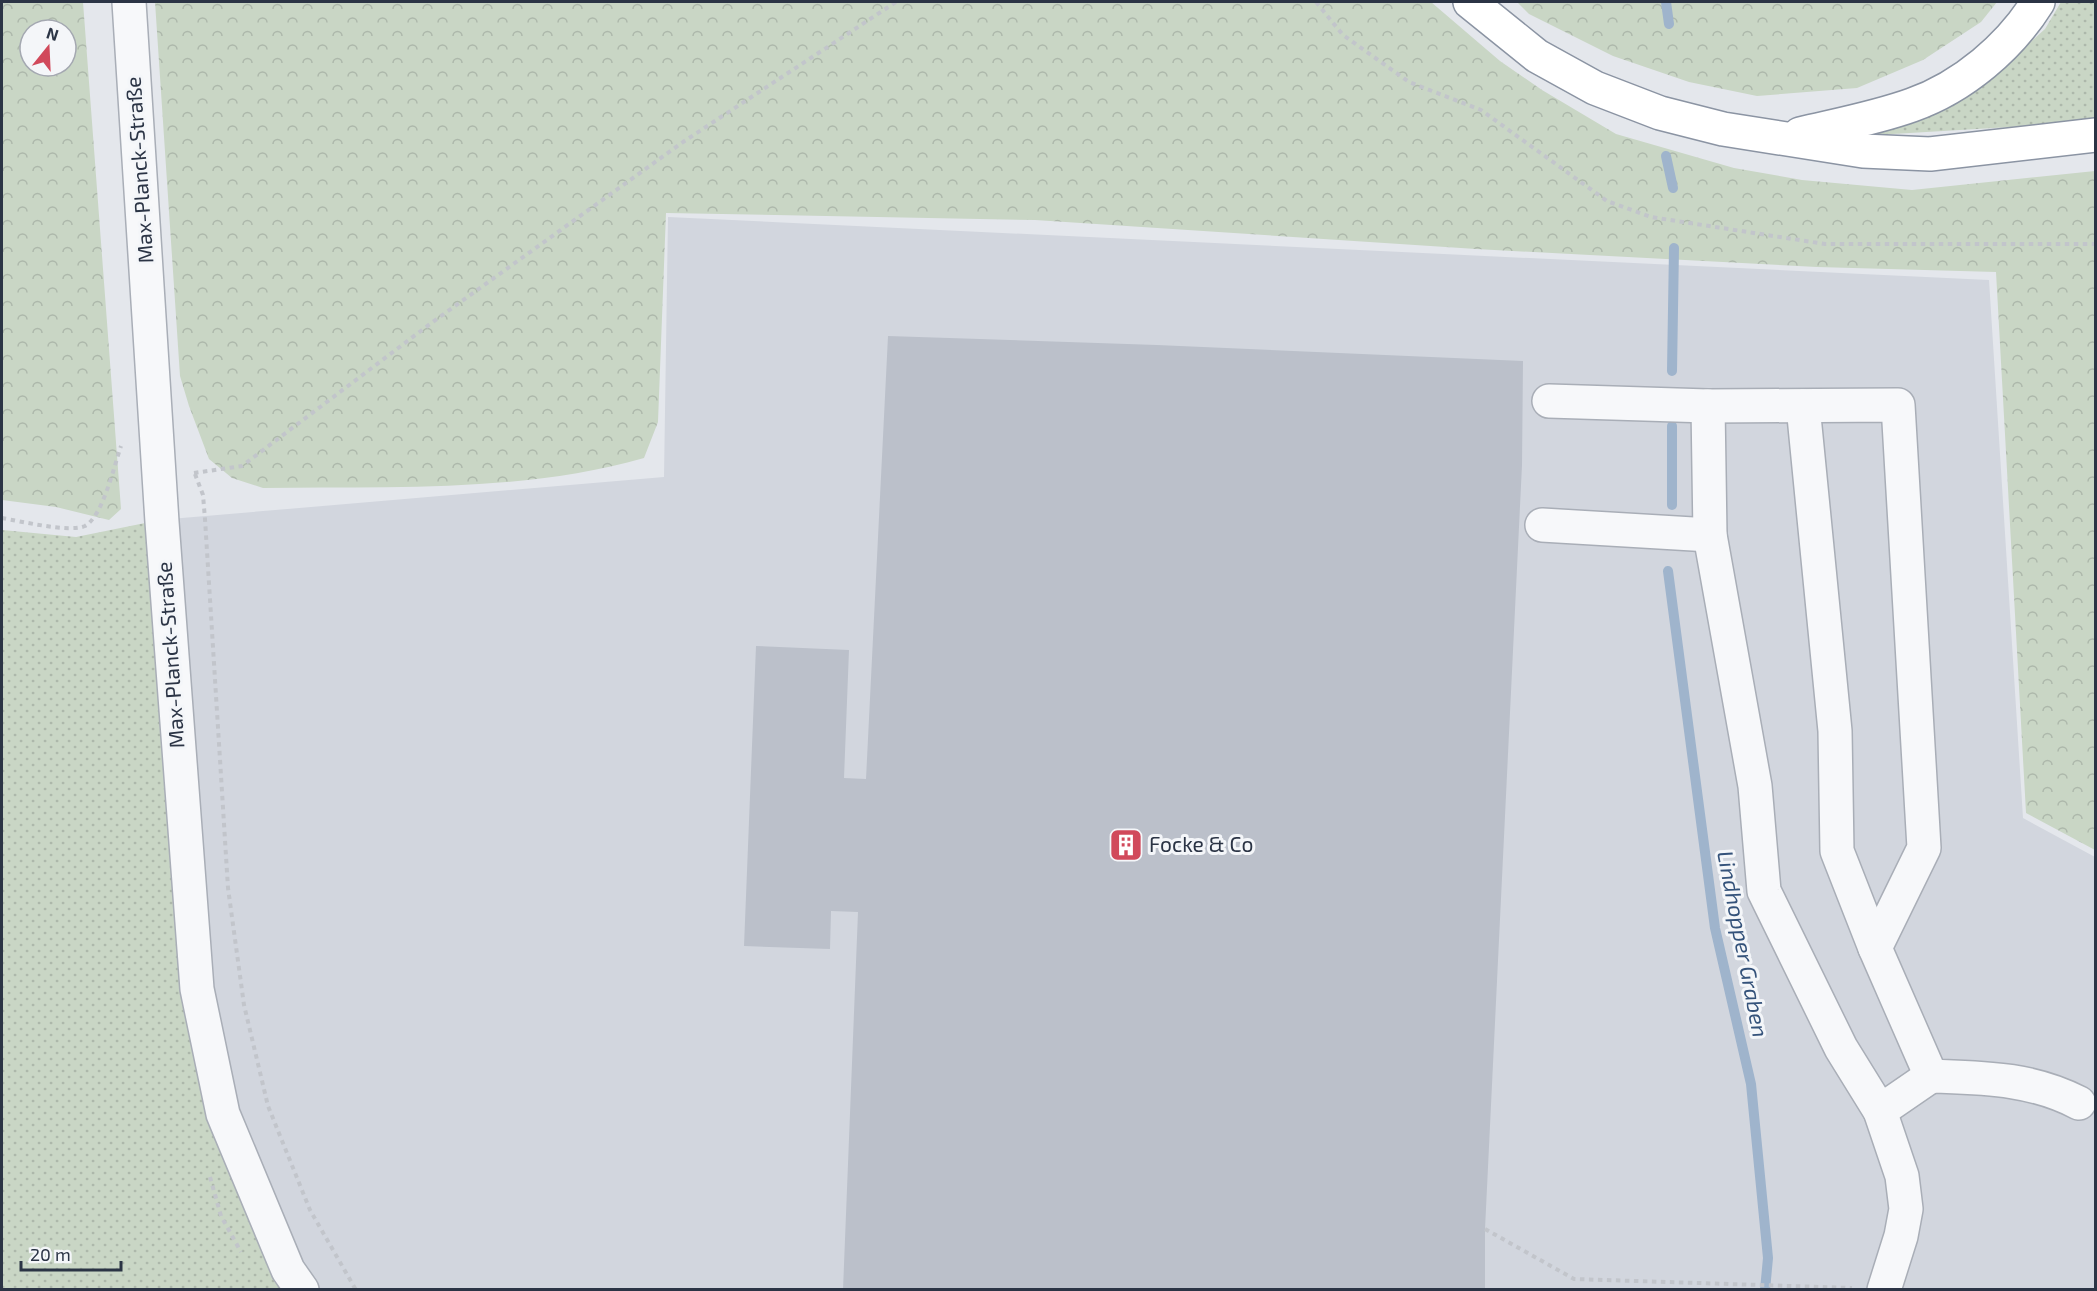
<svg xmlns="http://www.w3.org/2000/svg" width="2097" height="1291" font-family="'Exo 2',sans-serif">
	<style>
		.built { fill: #d2d6de }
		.grass { fill: url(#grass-dots) }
		.forest { fill: url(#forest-crowns); fill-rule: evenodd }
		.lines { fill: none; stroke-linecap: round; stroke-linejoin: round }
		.stream { stroke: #9fb4cc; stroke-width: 10 }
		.building { fill: #bbc0ca }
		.minor-casing { stroke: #a9aeb7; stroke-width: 36 }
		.highway-casing { stroke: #8b94a3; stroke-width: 36 }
		.path { stroke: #c2c5cb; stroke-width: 4; stroke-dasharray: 4.5 4.5; stroke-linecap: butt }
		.minor { stroke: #f7f8fa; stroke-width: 33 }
		.highway { stroke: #fff; stroke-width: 33 }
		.labels { text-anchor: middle; stroke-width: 6; stroke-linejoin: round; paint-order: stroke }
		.street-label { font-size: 21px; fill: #2b3445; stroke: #f4f6f9 }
		.poi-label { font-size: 21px; fill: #2b3445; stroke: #f4f6f9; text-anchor: start }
		.water-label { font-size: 22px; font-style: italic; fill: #34527a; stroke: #f4f6f9 }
	</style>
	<defs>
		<pattern id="grass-dots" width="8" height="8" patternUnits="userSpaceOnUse" patternTransform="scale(1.5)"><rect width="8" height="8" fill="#c9d6c5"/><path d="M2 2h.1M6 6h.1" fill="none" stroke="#adb8ab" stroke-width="1.8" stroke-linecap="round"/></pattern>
		<pattern id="forest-crowns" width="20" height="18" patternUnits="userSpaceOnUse" patternTransform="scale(1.5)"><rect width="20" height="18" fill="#c9d6c5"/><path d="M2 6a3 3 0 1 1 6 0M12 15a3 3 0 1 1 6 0" fill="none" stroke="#adb8ab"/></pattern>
	</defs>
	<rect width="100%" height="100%" fill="#e4e7ec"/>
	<path class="built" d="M668,217L1989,280L2023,818L2095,857V1289H308L228,1113L204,988L170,519L664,477Z"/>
	<g class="grass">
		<path d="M2061,2H2095V119L2027,126L1876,135L1878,127L1924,112L1986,82L2045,29Z"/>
		<path d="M150,522L191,991L297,1289H2V530L76,537Z"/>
	</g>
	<g class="forest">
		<path d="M2,2H83L121,509L109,520L56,507L2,500ZM30,30H66V66H30Z"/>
		<path d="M155,2H1431L1500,61L1542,90L1616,134L1734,168L1802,180L1912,190L2095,171V850L2026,813L1996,272L1817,267L1476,249L1035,220L666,213L658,422L644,458C522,493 389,486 263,488L232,478L209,459L189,406L180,376Z"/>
		<path d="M1517,2H1997L1981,22L1923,60L1857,88L1757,96L1689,82L1613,56L1529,14Z"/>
	</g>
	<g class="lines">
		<g class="stream">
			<path d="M1666,2L1669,24"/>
			<path d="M1666,156L1673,188"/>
			<path d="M1672,371L1674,248"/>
			<path d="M1672,505V426"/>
			<path d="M1668,571L1715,928L1751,1084L1768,1258L1765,1290"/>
		</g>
	</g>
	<path class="building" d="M888,336L1157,345L1523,361L1522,465L1485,1229V1290H843L858,912L831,911L830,949L744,946L756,646L849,650L844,778L866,779Z"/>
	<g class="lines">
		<g class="minor-casing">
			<g id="minor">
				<path d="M129,2L162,522L197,989L223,1114L288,1270L302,1290"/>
				<path d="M1549,401L1708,406L1898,405L1924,848L1875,948"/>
				<path d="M1708,406L1710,535L1755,786L1764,891L1841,1048L1880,1111L1902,1176L1906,1209L1901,1236L1884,1290"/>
				<path d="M1803,406L1835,731L1837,851L1875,948L1931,1076C1984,1078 2031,1078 2079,1103"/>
				<path d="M1542,525L1710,535"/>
				<path d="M1880,1111L1931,1076"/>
			</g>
		</g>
		<g class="highway-casing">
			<g id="highway">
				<path d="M1470,2L1537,56L1595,88L1660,113L1723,129L1863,151L1930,154L2096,135"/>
				<path d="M1800,134C1838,125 1876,118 1912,105C1963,87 2010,47 2038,2"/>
			</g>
		</g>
		<g class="path">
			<path d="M1316,2L1343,35L1409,82L1481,110L1607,201L1651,217L1825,244H2096"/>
			<path d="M194,473L242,466L430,324L683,142L896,2"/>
			<path d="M195,474L203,495L205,519L228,888L244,1005L268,1106L310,1210L356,1290"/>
			<path d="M2,518C19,521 70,533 85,526C103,516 114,466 121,446"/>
			<path d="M210,1177L221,1216L241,1252"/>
			<path d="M1485,1229L1574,1279L1852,1288"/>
		</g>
		<use href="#minor" class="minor"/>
		<use href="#highway" class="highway"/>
	</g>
	<defs>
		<g id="building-square" transform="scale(1.725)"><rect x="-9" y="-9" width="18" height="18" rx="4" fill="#d1495b" stroke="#f4f6f9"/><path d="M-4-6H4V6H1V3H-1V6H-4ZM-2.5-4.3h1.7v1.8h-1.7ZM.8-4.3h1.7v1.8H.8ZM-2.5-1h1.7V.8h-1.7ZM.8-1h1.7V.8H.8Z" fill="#fff"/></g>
	</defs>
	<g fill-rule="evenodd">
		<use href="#building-square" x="1126" y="845"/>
	</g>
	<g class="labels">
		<g class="street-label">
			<text transform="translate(140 170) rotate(-94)" y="7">Max-Planck-Straße</text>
			<text transform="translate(171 655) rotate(-94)" y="7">Max-Planck-Straße</text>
		</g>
		<g class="poi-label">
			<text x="1149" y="852">Focke &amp; Co</text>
		</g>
		<g class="water-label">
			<text transform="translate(1743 944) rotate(79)" y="8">Lindhopper Graben</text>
		</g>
	</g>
	<rect width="2097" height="1291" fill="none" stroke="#2b3445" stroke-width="6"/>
	<g transform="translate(48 48) rotate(18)"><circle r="28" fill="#f4f6f9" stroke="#a4a8b1" stroke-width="1.5"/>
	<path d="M0-4.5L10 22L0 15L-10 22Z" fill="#d1495b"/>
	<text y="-9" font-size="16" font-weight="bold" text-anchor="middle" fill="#2b3445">N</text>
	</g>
	<path d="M21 1261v9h100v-9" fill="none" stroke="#2b3445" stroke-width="3"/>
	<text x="30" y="1261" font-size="18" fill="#2b3445" stroke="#f4f6f9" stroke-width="4.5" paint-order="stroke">20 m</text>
</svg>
